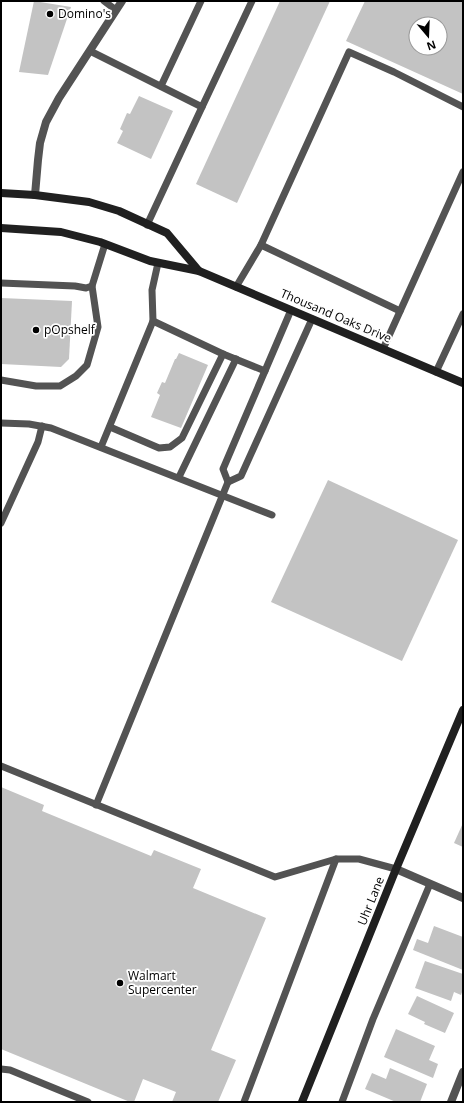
<svg xmlns="http://www.w3.org/2000/svg" width="464" height="1103" font-family="'Open Sans',sans-serif">
	<style>
		.building { fill: #c3c3c3; fill-rule: evenodd }
		.lines { fill: none; stroke-linecap: round; stroke-linejoin: round }
		.lane { stroke: #535353; stroke-width: 7 }
		.street { stroke: #535353; stroke-width: 8 }
		.secondary { stroke: #202020; stroke-width: 8 }
		.poi-dot { fill: #000; stroke: #fff; stroke-width: 1.5 }
		.labels { text-anchor: middle; stroke-width: 3.5; stroke-linejoin: round; paint-order: stroke }
		.poi-label { font-size: 12px; fill: #000; stroke: #fff; text-anchor: start }
		.street-label { font-size: 12px; fill: #000; stroke: #fff }
	</style>
	<rect width="100%" height="100%" fill="#fff"/>
	<g class="building">
		<path d="M34,1L71,7L48,75L19,72Z"/>
		<path d="M280,1H330L237,203L196,184Z"/>
		<path d="M365,1H463V94L346,41ZM416,24H440V48H416Z"/>
		<path d="M139,96L173,111L151,159L117,143L123,131L120,129L127,113L130,114Z"/>
		<path d="M1,298L72,301L69,359L61,367L1,364Z"/>
		<path d="M179,353L208,365L181,428L151,417L160,395L157,393L162,382L165,383L175,359H176Z"/>
		<path d="M328,480L458,540L402,661L271,602Z"/>
		<path d="M1,787L44,805L42,811L151,856L154,850L201,869L193,888L266,918L211,1050L236,1060L218,1102H172L176,1092L143,1079L134,1102H130L1,1049Z"/>
		<path d="M463,823V847L454,843Z"/>
		<path d="M434,926L463,937V970L413,950L417,939L428,943Z"/>
		<path d="M425,961L463,974V989L461,995L454,992L451,1001L415,988Z"/>
		<path d="M417,996L454,1013L445,1033L424,1024L425,1022L408,1014Z"/>
		<path d="M396,1029L435,1046L429,1060L438,1064L433,1078L384,1057Z"/>
		<path d="M390,1068L427,1084L420,1102H396L365,1089L372,1073L386,1079Z"/>
	</g>
	<g class="lines">
		<g class="lane">
			<path d="M104,1L116,10"/>
			<path d="M90,51L202,107L252,1"/>
			<path d="M161,86L201,1"/>
			<path d="M147,225L202,107"/>
			<path d="M261,245L400,311"/>
			<path d="M1,283L75,286L86,288L92,286L105,244"/>
			<path d="M236,287L261,245L349,52L394,72L463,107"/>
			<path d="M383,349L463,172"/>
			<path d="M223,354L265,371"/>
			<path d="M436,372L463,314"/>
			<path d="M1,380L36,386H60L76,376L87,365L98,327L92,286"/>
			<path d="M1,423L29,424L51,428L272,515"/>
			<path d="M110,427L159,448L170,447L182,438L223,354L153,321"/>
			<path d="M101,447L153,321L152,290L158,263"/>
			<path d="M179,477L236,359"/>
			<path d="M228,482L223,469L291,310"/>
			<path d="M1,523L38,442L42,426"/>
			<path d="M1,766L275,877L336,859H359L396,869"/>
			<path d="M96,805L228,482L241,476L312,319"/>
			<path d="M1,1069L10,1070L88,1102"/>
			<path d="M244,1102L336,859"/>
			<path d="M342,1102L373,1019L430,884"/>
		</g>
		<g class="street">
			<path d="M35,195L38,160L40,143L46,122L59,98L122,1"/>
			<path d="M396,869L463,898"/>
			<path d="M451,1102L463,1072"/>
		</g>
		<g class="secondary">
			<path d="M1,193L35,195L89,202L119,211L167,233L199,271"/>
			<path d="M1,228L61,232L100,242L150,261L199,271L463,383"/>
			<path d="M302,1102L396,869L463,710"/>
		</g>
	</g>
	<g class="poi-dot">
		<circle cx="50" cy="14" r="4"/>
		<circle cx="36" cy="330" r="4"/>
		<circle cx="120" cy="983" r="4"/>
	</g>
	<g class="labels">
		<g class="poi-label">
			<text x="58" y="18">Domino's</text>
			<text x="44" y="334">pOpshelf</text>
			<text x="128" y="980">Walmart<tspan x="128" dy="14">Supercenter</tspan></text>
		</g>
		<g class="street-label">
			<text transform="translate(336 316) rotate(23)" y="4">Thousand Oaks Drive</text>
			<text transform="translate(371 901) rotate(-68)" y="4">Uhr Lane</text>
		</g>
	</g>
	<rect width="464" height="1103" fill="none" stroke="#000000" stroke-width="4"/>
	<g transform="translate(428 36) rotate(161)"><circle r="19" fill="#ffffff" stroke="#999999"/>
	<path d="M0-3L7 15L0 10L-7 15Z" fill="#000000"/>
	<text y="-6" font-size="11" font-weight="bold" text-anchor="middle" fill="#000000">N</text>
	</g>
</svg>
